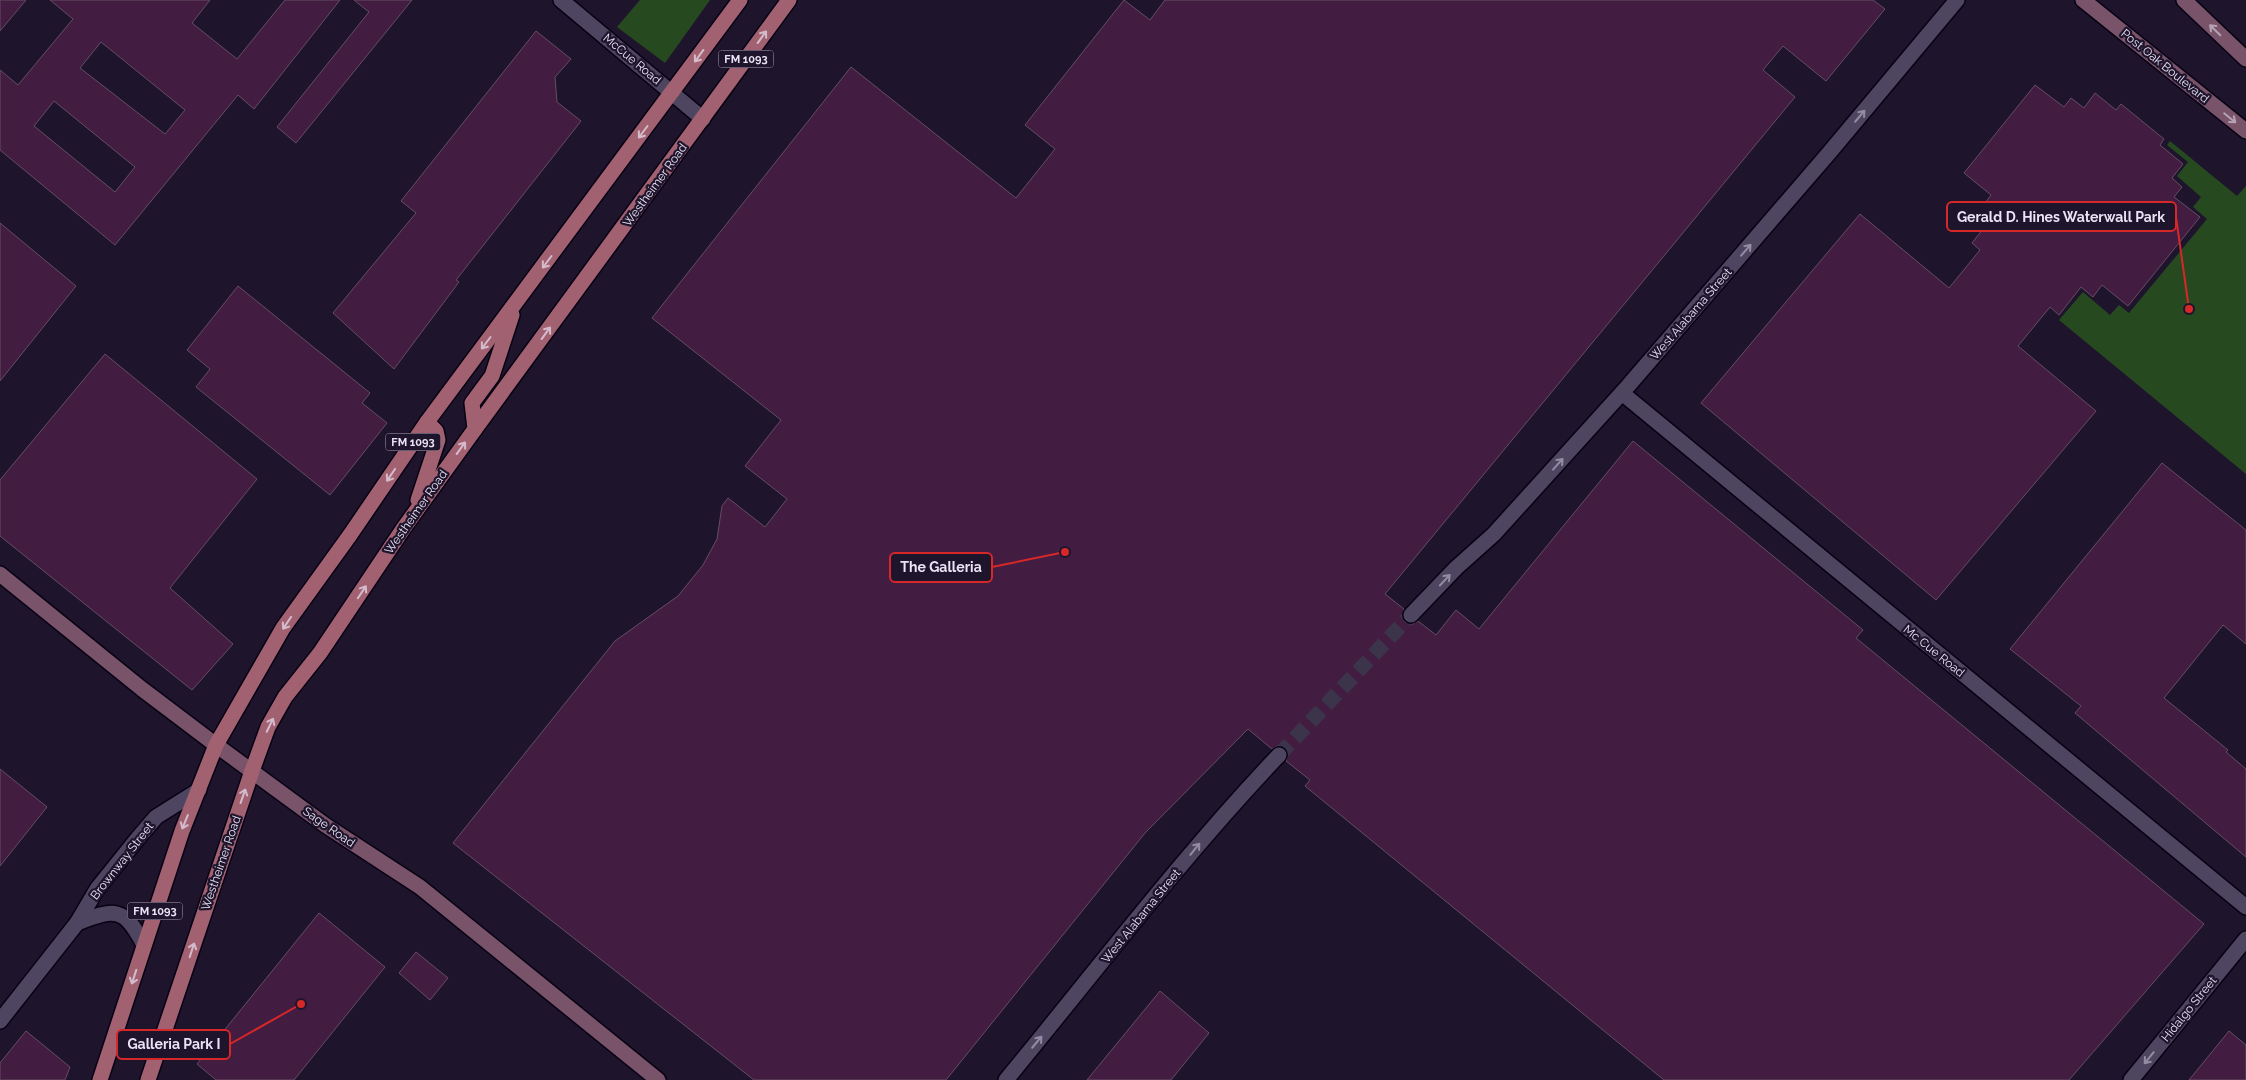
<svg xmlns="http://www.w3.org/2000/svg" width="2246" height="1080" font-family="Raleway,sans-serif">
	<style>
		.green { fill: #274920 }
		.building { fill: #431c41; stroke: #654d63; fill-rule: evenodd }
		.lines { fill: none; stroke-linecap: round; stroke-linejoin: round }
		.tertiary-tunnel { stroke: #3c344b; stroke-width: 15; stroke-dasharray: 15 8; stroke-linecap: butt }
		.minor-casing { stroke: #080214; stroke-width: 18 }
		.tertiary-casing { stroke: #080214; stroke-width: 18 }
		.secondary-casing { stroke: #080214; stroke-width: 18 }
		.primary-casing { stroke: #080214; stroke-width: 18 }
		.minor { stroke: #4e4560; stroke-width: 15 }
		.tertiary { stroke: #4e4560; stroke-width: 15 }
		.secondary { stroke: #785369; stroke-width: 15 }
		.primary { stroke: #a26171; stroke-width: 15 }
		.oneway { stroke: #b6a2b5 }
		.oneway2 { stroke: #d4bccd }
		.oneway3 { stroke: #948ca3 }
		.labels { text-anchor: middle; stroke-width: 4.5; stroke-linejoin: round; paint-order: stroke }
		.shield { fill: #1e152d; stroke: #aca5b8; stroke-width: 1 }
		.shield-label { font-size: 11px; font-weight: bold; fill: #e9e3f4 }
		.street-label { font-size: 12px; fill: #e9e3f4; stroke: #1e152d }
		.leader { fill: none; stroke: #d62828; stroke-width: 2 }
		.callout-dot { fill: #d62828; stroke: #1e152d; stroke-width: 2 }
		.callout { fill: #1e152d; stroke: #d62828; stroke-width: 2 }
		.callout-label { font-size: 14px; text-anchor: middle; font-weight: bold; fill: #e9e3f4 }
	</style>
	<rect width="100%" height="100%" fill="#1e152d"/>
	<g class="green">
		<path d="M640,0H710L665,63L617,27Z"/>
		<path d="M2170,141L2237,196L2246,186V474L2059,320L2083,292L2110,315L2119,305L2129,313L2207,219L2193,207L2201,197L2177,176L2188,162L2167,145Z"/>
	</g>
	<g class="building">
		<path d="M0,0H26L0,31Z"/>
		<path d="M50,0H210L192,23L237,59L285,0H340L254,109L238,95L115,245L0,150V70L18,85L73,19ZM101,42L185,110L165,134L80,68ZM54,101L135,167L115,192L34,126Z"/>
		<path d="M354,0H412L296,143L277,127L369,12Z"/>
		<path d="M1124,0L1150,20L1165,0H1873L1885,9L1826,81L1783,46L1763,70L1795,97L1385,594L1404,609L1402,617L1405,622L1413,624L1418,621L1436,635L1456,610L1479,629L1633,441L1863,630L1856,638L2204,924L2069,1080H1664L1305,786L1310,780L1286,761L1288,753L1285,748L1277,746L1272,749L1248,729L1145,833L946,1080H754L453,843L615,641L678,596L703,565L717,539L722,506L728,498L765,527L787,499L745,466L781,420L652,318L851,67L1016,198L1055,149L1025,125Z"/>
		<path d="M536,31L571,59L555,77L557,102L581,121L456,280L459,282L394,369L333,313L416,213L401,201Z"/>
		<path d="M2035,85L2064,107L2071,98L2084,108L2095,93L2116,110L2121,104L2164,139L2160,145L2183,164L2172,178L2182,187L2174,197L2200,217L2128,306L2102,285L2093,297L2081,287L2059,315L2050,307L2018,346L2096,411L1936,600L1701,403L1860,214L1949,288L1980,250L1972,243L1994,215L1983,206L1991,195L1964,173Z"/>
		<path d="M0,223L76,286L0,381Z"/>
		<path d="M238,286L370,393L362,403L387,423L330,495L196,387L210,369L187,350Z"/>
		<path d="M105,354L257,479L170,588L233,644L192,690L0,536V480Z"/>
		<path d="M2162,463L2246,530V644L2223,625L2164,698L2228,750L2226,752L2246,769V857L2075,713L2081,706L2010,649Z"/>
		<path d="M0,769L47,807L0,866Z"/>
		<path d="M319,913L385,967L294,1080H216L197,1064Z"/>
		<path d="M416,952L448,978L430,1000L399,973Z"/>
		<path d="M1160,991L1209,1033L1171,1080H1087Z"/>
		<path d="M26,1031L70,1067L65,1080H0V1063Z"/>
		<path d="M2229,1031L2246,1045V1080H2189Z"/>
	</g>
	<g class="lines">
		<path class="tertiary-tunnel" d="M1279,755L1411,615"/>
		<g class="minor-casing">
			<g id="minor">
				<path d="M77,923C116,908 124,907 144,945"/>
				<path d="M0,1021L77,923L97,889L138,838L156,817L199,790"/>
			</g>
		</g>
		<g class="tertiary-casing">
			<g id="tertiary">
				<path d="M561,0L703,119"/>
				<path d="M1622,393L2246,907"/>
				<path d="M1411,615L1456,568L1494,534L1628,386L1829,153L1957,0"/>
				<path d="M1006,1080C1096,971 1182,857 1279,755"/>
				<path d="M2131,1080L2246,939"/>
			</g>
		</g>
		<g class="secondary-casing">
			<g id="secondary">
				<path d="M2083,0L2246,131"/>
				<path d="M2184,0L2246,59"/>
				<path d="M0,574L142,689L216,745L325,825L420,887L658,1080"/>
			</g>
		</g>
		<g class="primary-casing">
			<g id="primary">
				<path d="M475,429L472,403L492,376L512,315"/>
				<path d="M418,500L438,440L436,431L427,422"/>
				<path d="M100,1080L182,831L216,745L283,628L350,535L427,422L740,0"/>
				<path d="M148,1080L252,771L268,727L285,697L320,653L403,529L475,429L789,0"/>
			</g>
		</g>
		<use href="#minor" class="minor"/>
		<use href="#tertiary" class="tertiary"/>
		<use href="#secondary" class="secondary"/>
		<use href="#primary" class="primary"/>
	</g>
	<defs><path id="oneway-shaft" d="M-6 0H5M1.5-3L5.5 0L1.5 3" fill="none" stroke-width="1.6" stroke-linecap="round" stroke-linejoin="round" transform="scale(1.25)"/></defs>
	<g class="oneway">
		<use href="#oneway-shaft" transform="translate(2215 30) rotate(-136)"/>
		<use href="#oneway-shaft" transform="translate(2230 118) rotate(39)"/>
	</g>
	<g class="oneway2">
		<use href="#oneway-shaft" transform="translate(762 37) rotate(-54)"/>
		<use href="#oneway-shaft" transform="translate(699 56) rotate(126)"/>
		<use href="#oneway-shaft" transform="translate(643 132) rotate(127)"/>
		<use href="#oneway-shaft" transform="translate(547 262) rotate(127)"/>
		<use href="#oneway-shaft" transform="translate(546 333) rotate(-54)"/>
		<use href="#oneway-shaft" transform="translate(486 343) rotate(127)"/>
		<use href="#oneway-shaft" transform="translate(461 448) rotate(-54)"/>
		<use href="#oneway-shaft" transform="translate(391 475) rotate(124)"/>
		<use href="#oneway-shaft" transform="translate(362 592) rotate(-56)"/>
		<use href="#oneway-shaft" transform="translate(287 623) rotate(124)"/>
		<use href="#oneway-shaft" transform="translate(270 725) rotate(-64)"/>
		<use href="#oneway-shaft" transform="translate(243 796) rotate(-71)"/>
		<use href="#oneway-shaft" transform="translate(185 822) rotate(112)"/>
		<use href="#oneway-shaft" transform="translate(192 950) rotate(-72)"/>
		<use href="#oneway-shaft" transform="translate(134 977) rotate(108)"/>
	</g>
	<g class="oneway3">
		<use href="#oneway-shaft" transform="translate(1860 116) rotate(-50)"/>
		<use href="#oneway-shaft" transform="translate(1746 250) rotate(-49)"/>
		<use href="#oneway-shaft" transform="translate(1558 464) rotate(-48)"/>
		<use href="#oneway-shaft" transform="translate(1445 580) rotate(-47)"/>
		<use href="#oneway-shaft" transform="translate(1195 849) rotate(-51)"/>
		<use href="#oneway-shaft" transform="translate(1037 1042) rotate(-50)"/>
		<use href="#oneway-shaft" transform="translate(2149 1058) rotate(129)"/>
	</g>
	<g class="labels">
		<g class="shield">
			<rect x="718.5" y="50.5" width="55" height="17" rx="4"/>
			<rect x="385.5" y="433.5" width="55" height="17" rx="4"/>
			<rect x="127.5" y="902.5" width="55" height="17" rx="4"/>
		</g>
		<g class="shield-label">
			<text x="746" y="63">FM 1093</text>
			<text x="413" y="446">FM 1093</text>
			<text x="155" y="915">FM 1093</text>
		</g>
		<g class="street-label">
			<text transform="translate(632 59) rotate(40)" y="4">McCue Road</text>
			<text transform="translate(2165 66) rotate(39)" y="4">Post Oak Boulevard</text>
			<text transform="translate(655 185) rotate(-54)" y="4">Westheimer Road</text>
			<text transform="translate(1691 314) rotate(-49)" y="4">West Alabama Street</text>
			<text transform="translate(416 512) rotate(-55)" y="4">Westheimer Road</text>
			<text transform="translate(1934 651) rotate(39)" y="4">Mc Cue Road</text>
			<text transform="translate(329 827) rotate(35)" y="4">Sage Road</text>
			<text transform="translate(122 861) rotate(-52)" y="4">Brownway Street</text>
			<text transform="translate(221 863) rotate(-71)" y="4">Westheimer Road</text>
			<text transform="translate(1141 916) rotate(-51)" y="4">West Alabama Street</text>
			<text transform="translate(2189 1009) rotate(-51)" y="4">Hidalgo Street</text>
		</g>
	</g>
	<path class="leader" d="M2189 309L2176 217M1065 552L992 567M301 1004L230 1044"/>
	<g class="callout-dot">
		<circle cx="2189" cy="309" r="5"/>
		<circle cx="1065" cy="552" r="5"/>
		<circle cx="301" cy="1004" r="5"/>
	</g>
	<g class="callout">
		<rect x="1947" y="202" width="229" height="29" rx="5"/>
		<rect x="890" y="553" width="102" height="29" rx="5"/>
		<rect x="117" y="1030" width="113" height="29" rx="5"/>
	</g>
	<g class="callout-label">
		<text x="2061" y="222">Gerald D. Hines Waterwall Park</text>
		<text x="941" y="572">The Galleria</text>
		<text x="174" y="1049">Galleria Park I</text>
	</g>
</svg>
